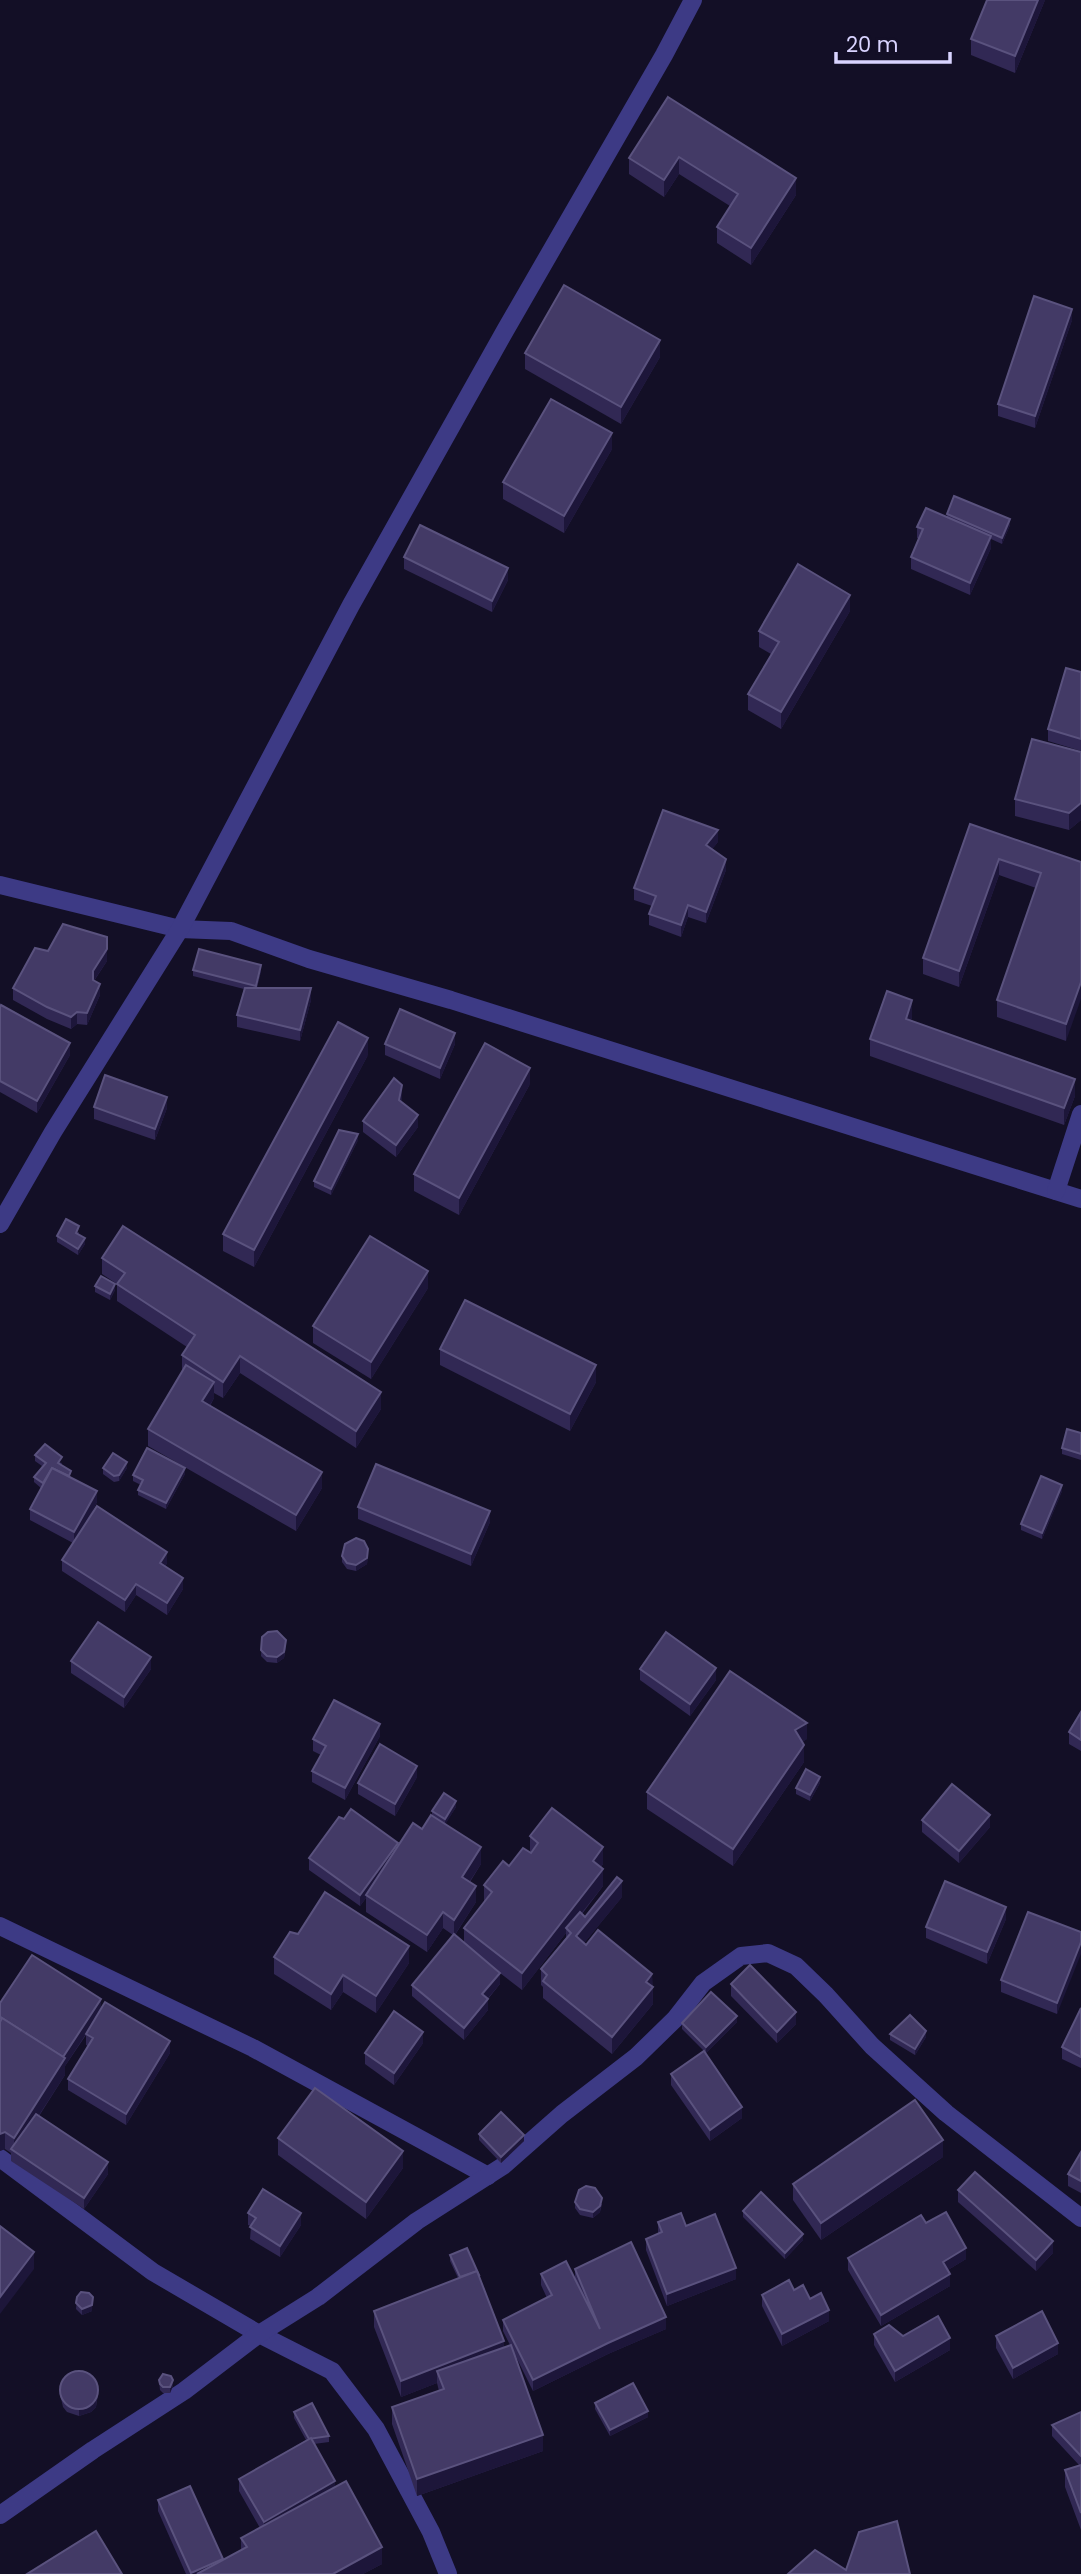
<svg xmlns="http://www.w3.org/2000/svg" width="1081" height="2574" font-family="Poppins,sans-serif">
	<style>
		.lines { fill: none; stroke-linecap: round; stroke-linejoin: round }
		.minor { stroke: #3d3a85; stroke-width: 18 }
		.wall { fill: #312854 }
		.shaded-wall { fill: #1d163a }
		.building { fill: #433a66; stroke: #5a527e; stroke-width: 2 }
	</style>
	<rect width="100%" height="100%" fill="#130f26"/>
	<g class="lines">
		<g class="minor">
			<path d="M0,885L180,929L231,931L309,959L451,1000L1081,1199"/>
			<path d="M1056,1191L1081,1114"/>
			<path d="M0,1224L53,1132L180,929L351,605L506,329L664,55L693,0"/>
			<path d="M0,1926L253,2048L488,2176"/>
			<path d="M0,2158L153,2272L259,2334L332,2371L376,2429L431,2532L448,2574"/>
			<path d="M0,2515L93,2450L184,2391L259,2334L318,2297L417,2221L503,2166L562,2114L636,2057L675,2019L703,1983L741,1956L768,1953L796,1966L826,1995L872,2046L946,2113L1081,2218"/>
		</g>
	</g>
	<g class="wall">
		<path d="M1045,0L1015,73L971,55V39Z"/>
		<path d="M668,97L796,195L751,265L717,243V227L730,206L679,174L664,197L629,174V158Z"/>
		<path d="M1072,320L1035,428L998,416V404Z"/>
		<path d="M525,353L660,357L621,424L525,369Z"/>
		<path d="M612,449L564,533L503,499V482Z"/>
		<path d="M947,514L1010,525L1002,544L991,539V548L970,595L911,569V557L919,539L917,538V527L947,517Z"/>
		<path d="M404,557L508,580L492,612L404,569Z"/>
		<path d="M850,611L781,729L748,710V694L771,654L759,647V631Z"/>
		<path d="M1081,672V751L1048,741V729Z"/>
		<path d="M1081,752V820L1069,830L1015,816V799Z"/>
		<path d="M970,824L1081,862L1066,1041L997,1017V1000L1036,888L999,875L959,987L923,974V958Z"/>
		<path d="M718,842L712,849L726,870L706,923L688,917L681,937L649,925V914L652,906L634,900V888Z"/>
		<path d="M107,937V961L94,981L100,995L87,1025L77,1024L71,1029L47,1019L13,1000V988L48,951Z"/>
		<path d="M193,970L261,971L257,988L311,1000L300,1041L237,1027V1015L244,989L193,976Z"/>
		<path d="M0,1007L70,1055L37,1113L0,1092Z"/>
		<path d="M912,1017L911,1020L1075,1096L1064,1125L870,1056V1039Z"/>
		<path d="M385,1044H455L440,1079L385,1055Z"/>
		<path d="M368,1055L254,1267L223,1251V1234Z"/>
		<path d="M530,1084L459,1215L414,1191V1174Z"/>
		<path d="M402,1097L401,1102L418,1127L396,1157L363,1132V1121Z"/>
		<path d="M94,1107L167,1108L155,1140L94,1119Z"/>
		<path d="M358,1140L331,1195L314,1187V1181Z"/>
		<path d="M79,1232L78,1235L85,1244L78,1255L57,1242V1236Z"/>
		<path d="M102,1258L381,1409L356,1448L240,1373L223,1398L214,1393V1398L210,1406L322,1488L296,1531L148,1446V1429L182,1372V1355L187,1347L117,1301V1284L102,1274Z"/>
		<path d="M95,1286L115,1290L110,1300L95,1292Z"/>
		<path d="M428,1288L371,1379L313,1343V1326Z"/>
		<path d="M440,1349L596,1382L570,1431L440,1365Z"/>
		<path d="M1081,1433V1460L1062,1454V1448Z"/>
		<path d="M35,1455L62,1463L61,1465L71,1478L97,1502L82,1530L167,1563L165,1567L183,1589L167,1615L136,1595L125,1612L62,1571V1560L73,1543L30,1520V1509L41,1488L34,1482V1477L42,1466L35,1461Z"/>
		<path d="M103,1468H127L119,1481L114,1482L103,1474Z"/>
		<path d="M185,1474L166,1509L138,1495V1490L141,1485L133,1481V1475Z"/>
		<path d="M1062,1491L1042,1539L1021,1530V1524Z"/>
		<path d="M358,1507L490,1522L471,1566L358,1519Z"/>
		<path d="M368,1555L367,1564L356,1571L347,1569L342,1562V1556Z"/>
		<path d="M262,1637L286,1646L284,1658L277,1663L267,1662L261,1656Z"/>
		<path d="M71,1661L151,1669L124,1708L71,1673Z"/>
		<path d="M640,1669L716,1680L690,1716L640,1680Z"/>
		<path d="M1081,1712V1751L1069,1744V1732Z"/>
		<path d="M380,1736L345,1800L312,1782V1771L321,1755L313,1751V1739Z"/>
		<path d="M807,1739L802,1742L804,1762L733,1866L647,1809V1792Z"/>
		<path d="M417,1777L395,1816L358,1794V1783Z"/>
		<path d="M820,1783L810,1801L796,1794V1788Z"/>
		<path d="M456,1807L445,1824L481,1864L470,1882L476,1902L455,1935L464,1943V1928L484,1902V1885L509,1866L530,1853V1836L603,1864L601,1867L603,1886L582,1914L585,1917L622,1897L584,1943L652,1974L653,2004L612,2054L543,1998V1987L541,1985V1969L566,1938V1933L522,1990L500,1973V1984L488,1999V2010L464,2040L412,1996V1985L453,1935L443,1928L427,1952L366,1912V1898L360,1906L309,1870V1858L398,1846L422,1829L432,1816V1811Z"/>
		<path d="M922,1820L990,1827L959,1863L922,1832Z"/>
		<path d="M1006,1919L987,1964L926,1938V1927Z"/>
		<path d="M1081,1932L1057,2014L1001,1992V1980Z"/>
		<path d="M274,1957L409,1963L376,2013L343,1992L331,2010L274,1974Z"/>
		<path d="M731,1984L796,2024L777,2043L731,1996Z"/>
		<path d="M0,2003L101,2008L170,2053L126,2125L68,2090V2079L88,2046L86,2045V2035L65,2066V2075L39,2116L108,2174L84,2209L11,2161V2153L5,2149L0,2151Z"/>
		<path d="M1081,2008V2068L1062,2059V2047Z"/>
		<path d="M737,2022L706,2053L682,2029V2023Z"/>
		<path d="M890,2034L926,2037L915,2055L890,2040Z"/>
		<path d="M423,2043L394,2085L365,2064V2053Z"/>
		<path d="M671,2074L742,2118L710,2141L671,2085Z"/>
		<path d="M479,2134L524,2141L501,2163L479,2140Z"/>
		<path d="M278,2138L403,2168L366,2219L278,2155Z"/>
		<path d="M1081,2152V2193L1068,2186V2174Z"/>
		<path d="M943,2157L821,2240L793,2200V2184Z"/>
		<path d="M958,2190L1053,2253L1036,2271L958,2202Z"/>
		<path d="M575,2202L602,2204L600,2212L593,2218L580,2215L575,2208Z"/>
		<path d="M743,2211L803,2240L785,2259L743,2217Z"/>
		<path d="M248,2213L301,2225L280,2257L250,2239L251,2226L248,2225Z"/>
		<path d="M658,2222L736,2279L667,2306L646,2250V2239L658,2234Z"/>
		<path d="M926,2223L966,2259L948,2270L950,2286L881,2326L848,2270V2258Z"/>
		<path d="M450,2255L479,2277L504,2347L510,2345L503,2331V2320L547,2298L541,2285V2274L575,2278V2269L666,2329L608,2354L533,2391L516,2357L543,2451L417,2496L392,2424V2407L439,2391L437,2383L401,2397L374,2327V2311L458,2278L450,2261Z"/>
		<path d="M794,2290L810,2299L829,2321L782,2346L762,2306V2295Z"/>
		<path d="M77,2297L92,2311L82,2315L76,2309Z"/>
		<path d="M874,2334L903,2336L950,2350L895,2382L874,2345Z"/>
		<path d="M996,2336L1058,2354L1013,2379L996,2348Z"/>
		<path d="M159,2380L173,2386L170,2393H163L160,2390Z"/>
		<path d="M60,2388L98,2394L96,2407L91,2412L79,2416L67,2412L63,2407L60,2394Z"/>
		<path d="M595,2403L648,2417L610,2436L595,2409Z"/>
		<path d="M294,2412L329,2436V2442L314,2444L335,2487L382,2564L363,2574H186L158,2511V2500L223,2560L241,2550V2538L260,2528L239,2491V2479L306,2440L294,2418Z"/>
		<path d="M1081,2412V2530L1065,2487V2470L1079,2465L1052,2436V2425Z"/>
	</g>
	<g class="shaded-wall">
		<path d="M1038,0H1045L1015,73V56Z"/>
		<path d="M679,157V174L664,197V180Z"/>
		<path d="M796,178V195L751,265V248Z"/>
		<path d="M1072,309V320L1035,428V416Z"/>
		<path d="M660,340V357L621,424V407Z"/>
		<path d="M612,433V449L564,533V516Z"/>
		<path d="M1010,519V525L1002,544V538Z"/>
		<path d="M991,536V548L970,595V583Z"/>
		<path d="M508,568V580L492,612V601Z"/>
		<path d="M850,595V611L781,729V712Z"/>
		<path d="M1081,803V820L1069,830V813Z"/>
		<path d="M718,830V842L706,857V845Z"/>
		<path d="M726,859V870L706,923V912Z"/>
		<path d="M999,859V875L959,987V971Z"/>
		<path d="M688,905V917L681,937V925Z"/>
		<path d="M107,949V961L93,982V971Z"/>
		<path d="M261,965V971L256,992V986Z"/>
		<path d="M1081,982V999L1066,1041V1024Z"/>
		<path d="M100,984V995L87,1025V1013Z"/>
		<path d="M311,988V1000L300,1041V1030Z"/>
		<path d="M912,1000V1017L906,1035V1019Z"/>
		<path d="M77,1012V1024L71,1029V1017Z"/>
		<path d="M455,1033V1044L440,1079V1068Z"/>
		<path d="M368,1038V1055L254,1267V1250Z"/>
		<path d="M70,1043V1055L37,1113V1101Z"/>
		<path d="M530,1068V1084L459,1215V1198Z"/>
		<path d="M1075,1079V1096L1064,1125V1108Z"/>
		<path d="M402,1085V1097L399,1112V1100Z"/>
		<path d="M167,1097V1108L155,1140V1129Z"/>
		<path d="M418,1115V1127L396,1157V1145Z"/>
		<path d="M358,1134V1140L331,1195V1189Z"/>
		<path d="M85,1238V1244L78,1255V1249Z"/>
		<path d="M428,1271V1288L371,1379V1362Z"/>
		<path d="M115,1284V1290L110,1300V1294Z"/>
		<path d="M240,1356V1373L223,1398V1382Z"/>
		<path d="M596,1365V1382L570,1431V1414Z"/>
		<path d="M214,1382V1398L202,1418V1401Z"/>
		<path d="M381,1392V1409L356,1448V1431Z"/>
		<path d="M127,1462V1468L119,1481V1475Z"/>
		<path d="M185,1468V1474L166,1509V1503Z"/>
		<path d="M322,1472V1488L296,1531V1515Z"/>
		<path d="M1062,1485V1491L1042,1539V1533Z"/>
		<path d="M97,1491V1502L74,1544V1532Z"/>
		<path d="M490,1511V1522L471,1566V1554Z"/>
		<path d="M368,1549L367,1564L356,1571V1565Z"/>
		<path d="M167,1552V1563L160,1575V1563Z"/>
		<path d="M183,1578V1589L167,1615V1603Z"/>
		<path d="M136,1584V1595L125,1612V1600Z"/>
		<path d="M286,1640L284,1658L277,1663V1657Z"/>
		<path d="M151,1657V1669L124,1708V1697Z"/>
		<path d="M716,1668V1680L690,1716V1704Z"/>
		<path d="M807,1723V1739L795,1747V1730Z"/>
		<path d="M380,1724V1736L345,1800V1788Z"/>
		<path d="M804,1745V1762L733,1866V1849Z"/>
		<path d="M417,1766V1777L395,1816V1804Z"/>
		<path d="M820,1777V1783L810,1801V1795Z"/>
		<path d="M456,1801V1807L445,1825V1819Z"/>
		<path d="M990,1815V1827L959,1863V1851Z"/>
		<path d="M398,1843V1854L366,1895V1898L360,1906V1895Z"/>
		<path d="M481,1847V1864L462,1893V1877Z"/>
		<path d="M603,1847V1864L593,1877V1861Z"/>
		<path d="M603,1869V1886L568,1930L566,1928V1933L522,1990V1973Z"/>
		<path d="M622,1881V1897L576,1953V1936Z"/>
		<path d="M476,1886V1902L454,1936V1920Z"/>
		<path d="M1006,1907V1919L987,1964V1952Z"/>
		<path d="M443,1912V1928L427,1952V1935Z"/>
		<path d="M1081,1942V1954L1057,2014V2003Z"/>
		<path d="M409,1946V1963L376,2013V1996Z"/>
		<path d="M500,1973V1984L482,2005V1994Z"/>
		<path d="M652,1974L653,2004L612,2054V2037L646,1982Z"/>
		<path d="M343,1975V1992L331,2010V1994Z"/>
		<path d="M101,1999V2011L65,2066V2075L15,2152L14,2151V2138L63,2058Z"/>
		<path d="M488,1999V2010L464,2040V2028Z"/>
		<path d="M796,2012V2024L777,2043V2032Z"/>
		<path d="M737,2016V2022L706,2053V2047Z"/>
		<path d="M926,2031V2037L915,2055V2049Z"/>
		<path d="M423,2032V2043L394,2085V2073Z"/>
		<path d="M170,2041V2053L126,2125V2114Z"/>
		<path d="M742,2107V2118L710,2141V2130Z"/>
		<path d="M5,2132V2149L0,2151V2134Z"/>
		<path d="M524,2135V2141L501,2163V2157Z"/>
		<path d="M943,2140V2157L821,2240V2223Z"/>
		<path d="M403,2151V2168L366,2219V2202Z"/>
		<path d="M108,2162V2174L84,2209V2198Z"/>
		<path d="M602,2198L600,2212L593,2218V2212Z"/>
		<path d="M301,2213V2225L280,2257V2246Z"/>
		<path d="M803,2234V2240L785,2259V2253Z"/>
		<path d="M1053,2241V2253L1036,2271V2260Z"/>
		<path d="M966,2248V2259L943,2273V2262Z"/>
		<path d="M34,2252V2269L0,2314V2297Z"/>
		<path d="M736,2268V2279L667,2306V2294Z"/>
		<path d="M950,2274V2286L881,2326V2315Z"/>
		<path d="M93,2297L92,2311L82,2315V2309Z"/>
		<path d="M829,2310V2321L782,2346V2334Z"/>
		<path d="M666,2317V2329L608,2354L533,2391V2380L608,2343Z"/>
		<path d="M950,2338V2350L895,2382V2371Z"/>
		<path d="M504,2341V2358L437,2371V2383L401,2397V2381Z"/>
		<path d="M1058,2343V2354L1013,2379V2368Z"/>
		<path d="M173,2380V2386L170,2393V2387Z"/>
		<path d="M98,2388L96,2407L91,2412L79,2416V2410Z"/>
		<path d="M648,2411V2417L610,2436V2430Z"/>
		<path d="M543,2435V2451L417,2496V2479Z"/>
		<path d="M335,2481V2493L264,2534V2522Z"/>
		<path d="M382,2547V2564L363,2574H333Z"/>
		<path d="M223,2559V2570L215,2574H191V2573Z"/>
	</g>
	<g class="building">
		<path d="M987,0H1038L1015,56L971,39Z"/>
		<path d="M668,97L796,178L751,248L717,227L738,194L679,157L664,180L629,158Z"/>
		<path d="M564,285L660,340L621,407L525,353Z"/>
		<path d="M1034,296L1072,309L1035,416L998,404Z"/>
		<path d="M551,399L612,433L564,516L503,482Z"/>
		<path d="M954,496L1010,519L1002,538L947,514Z"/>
		<path d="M926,508L991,536L970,583L911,557L923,529L917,527Z"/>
		<path d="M420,525L508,568L492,601L404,557Z"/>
		<path d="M798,564L850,595L781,712L748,694L779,642L759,631Z"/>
		<path d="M1066,668L1081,672V739L1048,729Z"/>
		<path d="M1032,739L1081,752V803L1069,813L1015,799Z"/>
		<path d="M663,810L718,830L706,845L726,859L706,912L688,905L681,925L649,914L656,896L634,888Z"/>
		<path d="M970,824L1081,862V982L1066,1024L997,1000L1041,873L999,859L959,971L923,958Z"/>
		<path d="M63,924L107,937V949L93,971V980L100,984L87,1013L77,1012L71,1017L47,1007L13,988L35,948L48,951Z"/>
		<path d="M199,949L261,965L256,986L193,970Z"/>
		<path d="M245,988H311L300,1030L237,1015Z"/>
		<path d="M887,991L912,1000L906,1019L1075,1079L1064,1108L870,1039Z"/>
		<path d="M1,1005L70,1043L37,1101L0,1081V1007Z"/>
		<path d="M400,1009L455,1033L440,1068L385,1044Z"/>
		<path d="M338,1022L368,1038L254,1250L223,1234Z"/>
		<path d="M485,1043L530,1068L459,1198L414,1174Z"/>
		<path d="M105,1075L167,1097L155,1129L94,1107Z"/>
		<path d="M394,1078L402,1085L399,1100L418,1115L396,1145L363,1121Z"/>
		<path d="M339,1130L358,1134L331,1189L314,1181Z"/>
		<path d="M66,1219L79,1226L76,1233L85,1238L78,1249L57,1236Z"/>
		<path d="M123,1226L381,1392L356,1431L240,1356L223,1382L182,1355L195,1335L117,1284L125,1273L102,1258Z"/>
		<path d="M370,1236L428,1271L371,1362L313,1326Z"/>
		<path d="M101,1276L115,1284L110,1294L95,1286Z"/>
		<path d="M465,1300L596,1365L570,1414L440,1349Z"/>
		<path d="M186,1365L214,1382L202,1401L322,1472L296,1515L148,1429Z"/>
		<path d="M1067,1429L1081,1433V1454L1062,1448Z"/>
		<path d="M45,1444L62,1457L58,1463L71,1471L69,1476L52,1468L43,1483L34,1477L46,1463L35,1455Z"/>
		<path d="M147,1448L185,1468L166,1503L138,1490L143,1480L133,1475Z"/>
		<path d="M113,1453L127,1462L119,1475L114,1476L103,1468Z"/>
		<path d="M376,1464L490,1511L471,1554L358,1507Z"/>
		<path d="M52,1468L97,1491L74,1532L30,1509Z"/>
		<path d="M1041,1476L1062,1485L1042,1533L1021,1524Z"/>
		<path d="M97,1506L167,1552L160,1563L183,1578L167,1603L136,1584L125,1600L62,1560Z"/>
		<path d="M356,1538L364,1541L368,1549L367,1558L356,1565L347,1563L342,1556L345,1544Z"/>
		<path d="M98,1622L151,1657L124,1697L71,1661Z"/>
		<path d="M277,1631L286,1640L284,1652L277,1657L267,1656L261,1650L262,1637L268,1632Z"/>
		<path d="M666,1632L716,1668L690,1704L640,1669Z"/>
		<path d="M730,1671L807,1723L795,1730L804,1745L733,1849L647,1792Z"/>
		<path d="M334,1700L380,1724L345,1788L312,1771L326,1746L313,1739Z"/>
		<path d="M1081,1712V1740L1069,1732Z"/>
		<path d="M380,1744L417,1766L395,1804L358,1783Z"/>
		<path d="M806,1769L820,1777L810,1795L796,1788Z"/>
		<path d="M952,1784L990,1815L959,1851L922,1820Z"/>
		<path d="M444,1793L456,1801L445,1819L432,1811Z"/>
		<path d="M552,1808L603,1847L593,1861L603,1869L522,1973L464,1928L492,1892L484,1885L503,1861L509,1866L523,1848L531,1853L538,1843L530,1836Z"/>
		<path d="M351,1809L398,1843L360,1895L309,1858L339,1817L344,1819Z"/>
		<path d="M431,1815L481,1847L462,1877L476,1886L454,1920L443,1912L427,1935L366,1895L413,1823L422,1829Z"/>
		<path d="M617,1877L622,1881L576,1936L586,1945L598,1930L652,1974L646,1982L653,1987L612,2037L543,1981L547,1975L541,1969L571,1933L566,1928L580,1912L585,1917Z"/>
		<path d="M945,1881L1006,1907L987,1952L926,1927Z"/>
		<path d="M325,1892L409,1946L376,1996L343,1975L331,1994L274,1957L290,1932L298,1934Z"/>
		<path d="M1028,1912L1081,1932V1942L1057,2003L1001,1980Z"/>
		<path d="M454,1934L500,1973L482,1994L488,1999L464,2028L412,1985Z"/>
		<path d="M32,1955L101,1999L63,2057L2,2018V2019L0,2018V2003Z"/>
		<path d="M750,1965L796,2012L777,2032L731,1984Z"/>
		<path d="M711,1992L737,2016L706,2047L682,2023Z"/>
		<path d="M105,2002L170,2041L126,2114L68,2079L93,2038L86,2034Z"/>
		<path d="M1081,2008V2057L1062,2047Z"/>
		<path d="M394,2011L423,2032L394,2073L365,2053Z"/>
		<path d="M910,2015L926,2031L915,2049L890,2034Z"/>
		<path d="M2,2018L65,2058L14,2138L5,2132L0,2134V2022Z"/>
		<path d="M704,2051L742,2107L710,2130L671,2074Z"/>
		<path d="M315,2088L403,2151L366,2202L278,2138Z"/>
		<path d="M915,2100L943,2140L821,2223L793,2184Z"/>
		<path d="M501,2112L524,2135L501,2157L479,2134Z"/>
		<path d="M36,2114L108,2162L84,2198L11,2149Z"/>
		<path d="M1081,2152V2181L1068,2174Z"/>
		<path d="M975,2172L1053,2241L1036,2260L958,2190Z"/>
		<path d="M586,2186L595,2188L602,2198L600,2206L593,2212L580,2209L575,2202L579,2190Z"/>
		<path d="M263,2189L301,2213L280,2246L250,2227L256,2218L248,2213Z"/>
		<path d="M761,2192L803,2234L785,2253L743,2211Z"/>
		<path d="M946,2212L966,2248L943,2262L950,2274L881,2315L848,2258L921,2215L926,2223Z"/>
		<path d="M681,2213L686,2226L715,2214L736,2268L667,2294L646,2239L662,2232L658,2222Z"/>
		<path d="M0,2226L34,2252L0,2297Z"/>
		<path d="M631,2242L666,2317L608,2343L533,2380L503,2320L552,2295L541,2274L566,2261L600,2329L575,2269Z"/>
		<path d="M467,2248L479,2275H478L477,2271L460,2277L450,2255Z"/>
		<path d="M477,2271L504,2341L401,2381L374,2311Z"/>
		<path d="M789,2280L794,2290L803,2285L810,2299L821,2293L829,2310L782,2334L762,2295Z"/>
		<path d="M81,2292L89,2293L93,2297L92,2305L82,2309L76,2303L77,2297Z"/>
		<path d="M1042,2311L1058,2343L1013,2368L996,2336Z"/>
		<path d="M938,2316L950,2338L895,2371L874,2334L889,2325L903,2336Z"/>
		<path d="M511,2345L543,2435L417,2479L392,2407L444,2389L437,2371Z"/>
		<circle cx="79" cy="2390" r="19"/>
		<path d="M163,2374L171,2376L173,2380L170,2387H163L160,2384L159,2380Z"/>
		<path d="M633,2383L648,2411L610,2430L595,2403Z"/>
		<path d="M312,2403L329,2436L309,2439L294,2412Z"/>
		<path d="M1081,2412V2456L1052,2425Z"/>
		<path d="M311,2438L335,2481L264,2522L239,2479Z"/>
		<path d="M1081,2465V2513L1065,2470Z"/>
		<path d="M346,2481L382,2547L333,2574H197L247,2547L241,2538Z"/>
		<path d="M190,2486L223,2559L191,2573L158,2500Z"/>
		<path d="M897,2521L910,2574H788L815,2550L846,2570L859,2532Z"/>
		<path d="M96,2531L122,2574H27Z"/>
	</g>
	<path d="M836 52v10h114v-10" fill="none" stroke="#d9d4ff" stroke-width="3.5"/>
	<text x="846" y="52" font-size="21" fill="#d9d4ff" stroke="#130f26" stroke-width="5" paint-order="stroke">20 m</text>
</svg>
